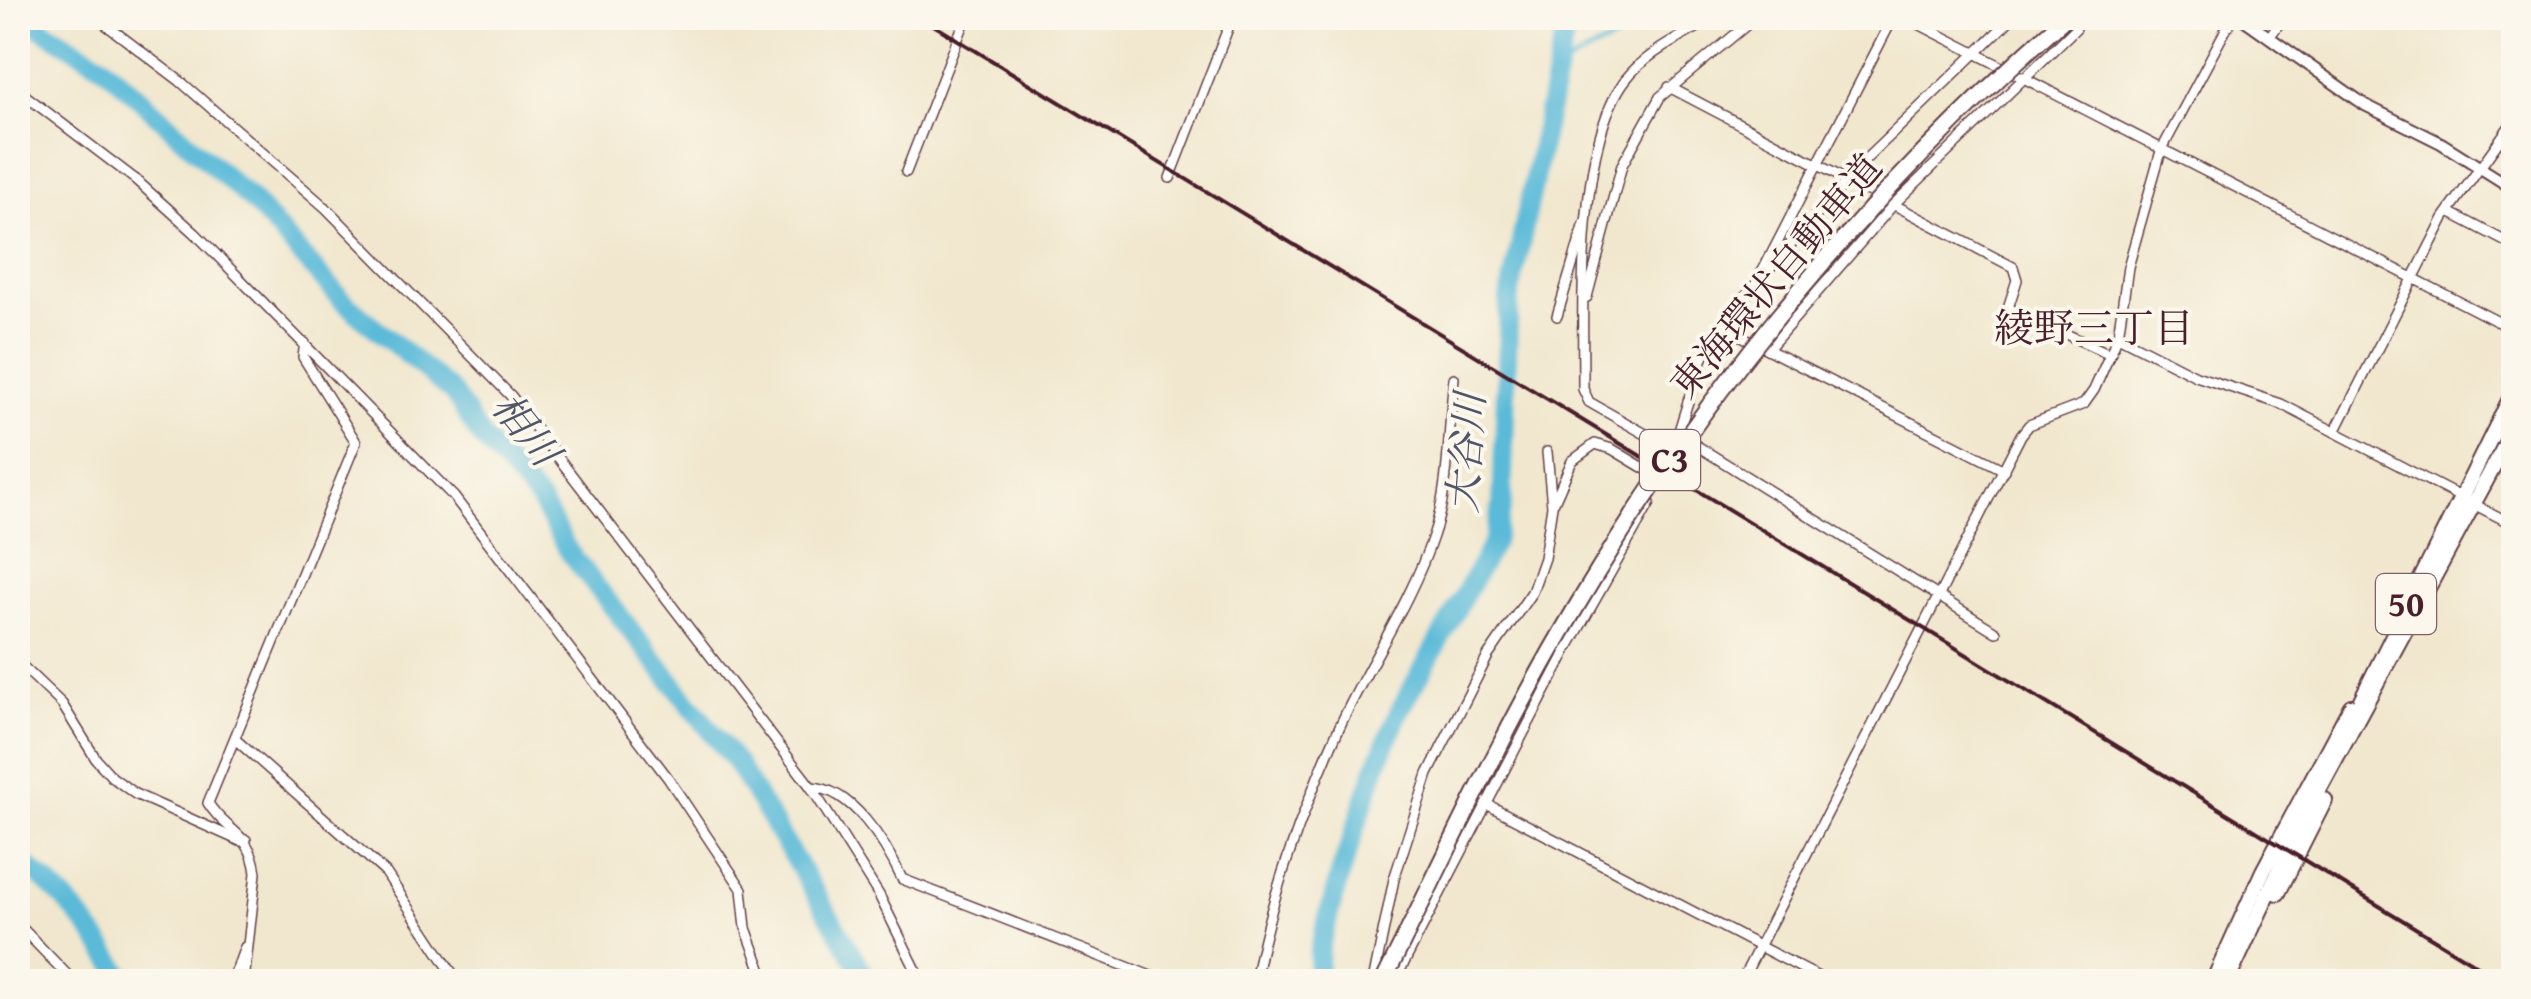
<svg xmlns="http://www.w3.org/2000/svg" width="2531" height="999" font-family="'Gentium Book Plus','Noto Serif JP',serif">
	<style>
		.lines { fill: none; stroke-linecap: round; stroke-linejoin: round }
		.stream { stroke: #5abad8; stroke-width: 4 }
		.river { stroke: #5abad8; stroke-width: 20 }
		.minor-casing { stroke: #633d43; stroke-width: 12 }
		.tertiary-casing { stroke: #633d43; stroke-width: 14 }
		.primary-casing { stroke: #633d43; stroke-width: 18 }
		.minor { stroke: #fff; stroke-width: 9 }
		.tertiary { stroke: #fff; stroke-width: 10 }
		.primary { stroke: #fff; stroke-width: 14 }
		.rail { stroke: #4a1f2b; stroke-width: 4 }
		.motorway-bridge-casing { stroke: #633d43; stroke-width: 19; stroke-linecap: butt }
		.motorway-bridge { stroke: #fff; stroke-width: 15 }
		.labels { text-anchor: middle; stroke-width: 8; stroke-linejoin: round; paint-order: stroke }
		.shield { fill: #fbf7ec; stroke: #7f6065; stroke-width: 2.5 }
		.shield-label { font-size: 35px; font-weight: bold; fill: #4a1f2b }
		.street-label { font-size: 38px; fill: #4a1f2b; stroke: #fbf7ec }
		.neighbourhood-label { font-size: 40px; fill: #4a1f2b; stroke: #fbf7ec }
		.water-label { font-size: 40px; font-style: italic; fill: #505568; stroke: #fbf7ec }
	</style>
	<rect width="100%" height="100%" fill="#fbf7ec"/>
	<filter id="ink" filterUnits="userSpaceOnUse"><feTurbulence type="fractalNoise" baseFrequency=".01" numOctaves="2"/><feDisplacementMap in="SourceGraphic" scale="20" xChannelSelector="R" yChannelSelector="G"/><feConvolveMatrix kernelMatrix="1 2 1 2 8 2 1 2 1" color-interpolation-filters="sRGB"/></filter>
	<filter id="wash" filterUnits="userSpaceOnUse"><feTurbulence type="fractalNoise" baseFrequency=".0048" numOctaves="4" result="noise"/><feDisplacementMap in="SourceGraphic" scale="40" xChannelSelector="R" yChannelSelector="G"/><feGaussianBlur stdDeviation="2.25" result="paint"/><feColorMatrix in="noise" values="0 0 0 0 0 0 0 0 0 0 0 0 0 0 0 0 0 1.4 0 .05"/><feComposite in="paint" operator="in"/></filter>
	<g filter="url(#wash)">
		<rect width="100%" height="100%" fill="#f1e7ce"/>
		<g class="lines">
			<path class="stream" d="M1556,72C1588,49 1622,39 1654,18"/>
			<g class="river">
				<path d="M24,18L104,66L253,202L342,300L453,393L481,437L539,500L569,552L737,764L869,982"/>
				<path d="M18,860C66,893 95,933 126,982"/>
				<path d="M1317,982L1319,950L1340,874L1377,765L1400,710L1494,542L1502,504L1509,298L1568,18"/>
			</g>
		</g>
	</g>
	<g filter="url(#ink)">
		<g class="lines">
			<g class="minor-casing">
				<g id="minor">
					<path d="M97,18L180,81L326,208L511,396L811,787L879,895L922,982"/>
					<path d="M1893,18L1756,284L1720,325L1699,366L1678,434L1996,632"/>
					<path d="M1907,18L2514,330"/>
					<path d="M2270,36L2283,18"/>
					<path d="M1669,87L2013,267L2017,280L2008,308L2108,353"/>
					<path d="M18,90L136,180L195,233L454,497L668,778L742,889L746,928L766,982"/>
					<path d="M906,172L966,18"/>
					<path d="M1170,178L1232,18"/>
					<path d="M2449,212L2514,246"/>
					<path d="M1767,271L1868,157L2012,18"/>
					<path d="M1587,297L1622,165L1660,97L1755,18"/>
					<path d="M1557,316L1585,223"/>
					<path d="M1720,325L2004,470"/>
					<path d="M2118,336L2196,376L2281,404L2514,525"/>
					<path d="M1768,349L1893,205L2076,28L2077,21L2071,18"/>
					<path d="M2335,432L2444,218L2514,120"/>
					<path d="M1670,448L1589,402L1583,389C1583,309 1576,144 1626,79C1647,52 1685,35 1714,18"/>
					<path d="M1554,502L1572,461L1595,444L1612,449L1657,476L1659,472"/>
					<path d="M18,662L62,704L96,759L112,777L135,794L240,841L246,840"/>
					<path d="M235,739L386,873L458,982"/>
					<path d="M811,787C852,788 886,844 902,879L1166,982"/>
					<path d="M1471,796L1828,982"/>
					<path d="M18,924L74,982"/>
					<path d="M232,982L245,947"/>
					<path d="M244,982L256,873C251,831 226,833 208,803L356,442L303,357L305,343"/>
					<path d="M1255,982C1268,903 1306,801 1339,728C1368,664 1411,603 1433,536C1450,487 1448,429 1454,378"/>
					<path d="M1373,982L1394,879L1428,774L1488,656L1532,592L1544,558L1552,506L1547,452"/>
					<path d="M1394,982L1570,644L1650,503"/>
					<path d="M1741,982L2021,435L2029,425L2084,404L2094,390L2118,336L2128,267L2161,151L2232,18"/>
				</g>
			</g>
			<g class="tertiary-casing">
				<path id="tertiary" d="M2242,18L2365,105L2441,143L2514,189"/>
			</g>
			<g class="primary-casing">
				<g id="primary">
					<path d="M2351,720L2514,391"/>
					<path d="M2278,893L2325,800"/>
					<path d="M2217,973L2263,871L2351,706"/>
					<path d="M2227,982L2303,819L2514,429"/>
				</g>
			</g>
			<use href="#minor" class="minor"/>
			<use href="#tertiary" class="tertiary"/>
			<use href="#primary" class="primary"/>
			<path class="rail" d="M922,18L2504,982"/>
			<g class="motorway-bridge-casing">
				<path id="motorway-bridge" d="M1383,982C1446,855 1505,726 1578,604C1709,383 1873,187 2065,18"/>
			</g>
			<use href="#motorway-bridge" class="motorway-bridge"/>
		</g>
	</g>
	<g class="labels">
		<g class="shield">
			<rect x="1640" y="430" width="60" height="60" rx="8"/>
			<rect x="2376" y="574" width="60" height="60" rx="8"/>
		</g>
		<g class="shield-label">
			<text x="1670" y="472">C3</text>
			<text x="2406" y="616">50</text>
		</g>
		<g class="street-label">
			<text transform="translate(1776 276) rotate(-50)" y="13">東海環状自動車道</text>
		</g>
		<g class="neighbourhood-label">
			<text x="2094" y="342">綾野三丁目</text>
		</g>
		<g class="water-label">
			<text transform="translate(526 429) rotate(51)" y="14">相川</text>
			<text transform="translate(1466 453) rotate(-86)" y="14">大谷川</text>
		</g>
	</g>
	<rect width="2531" height="999" fill="none" stroke="#fbf7ec" stroke-width="60"/>
</svg>
